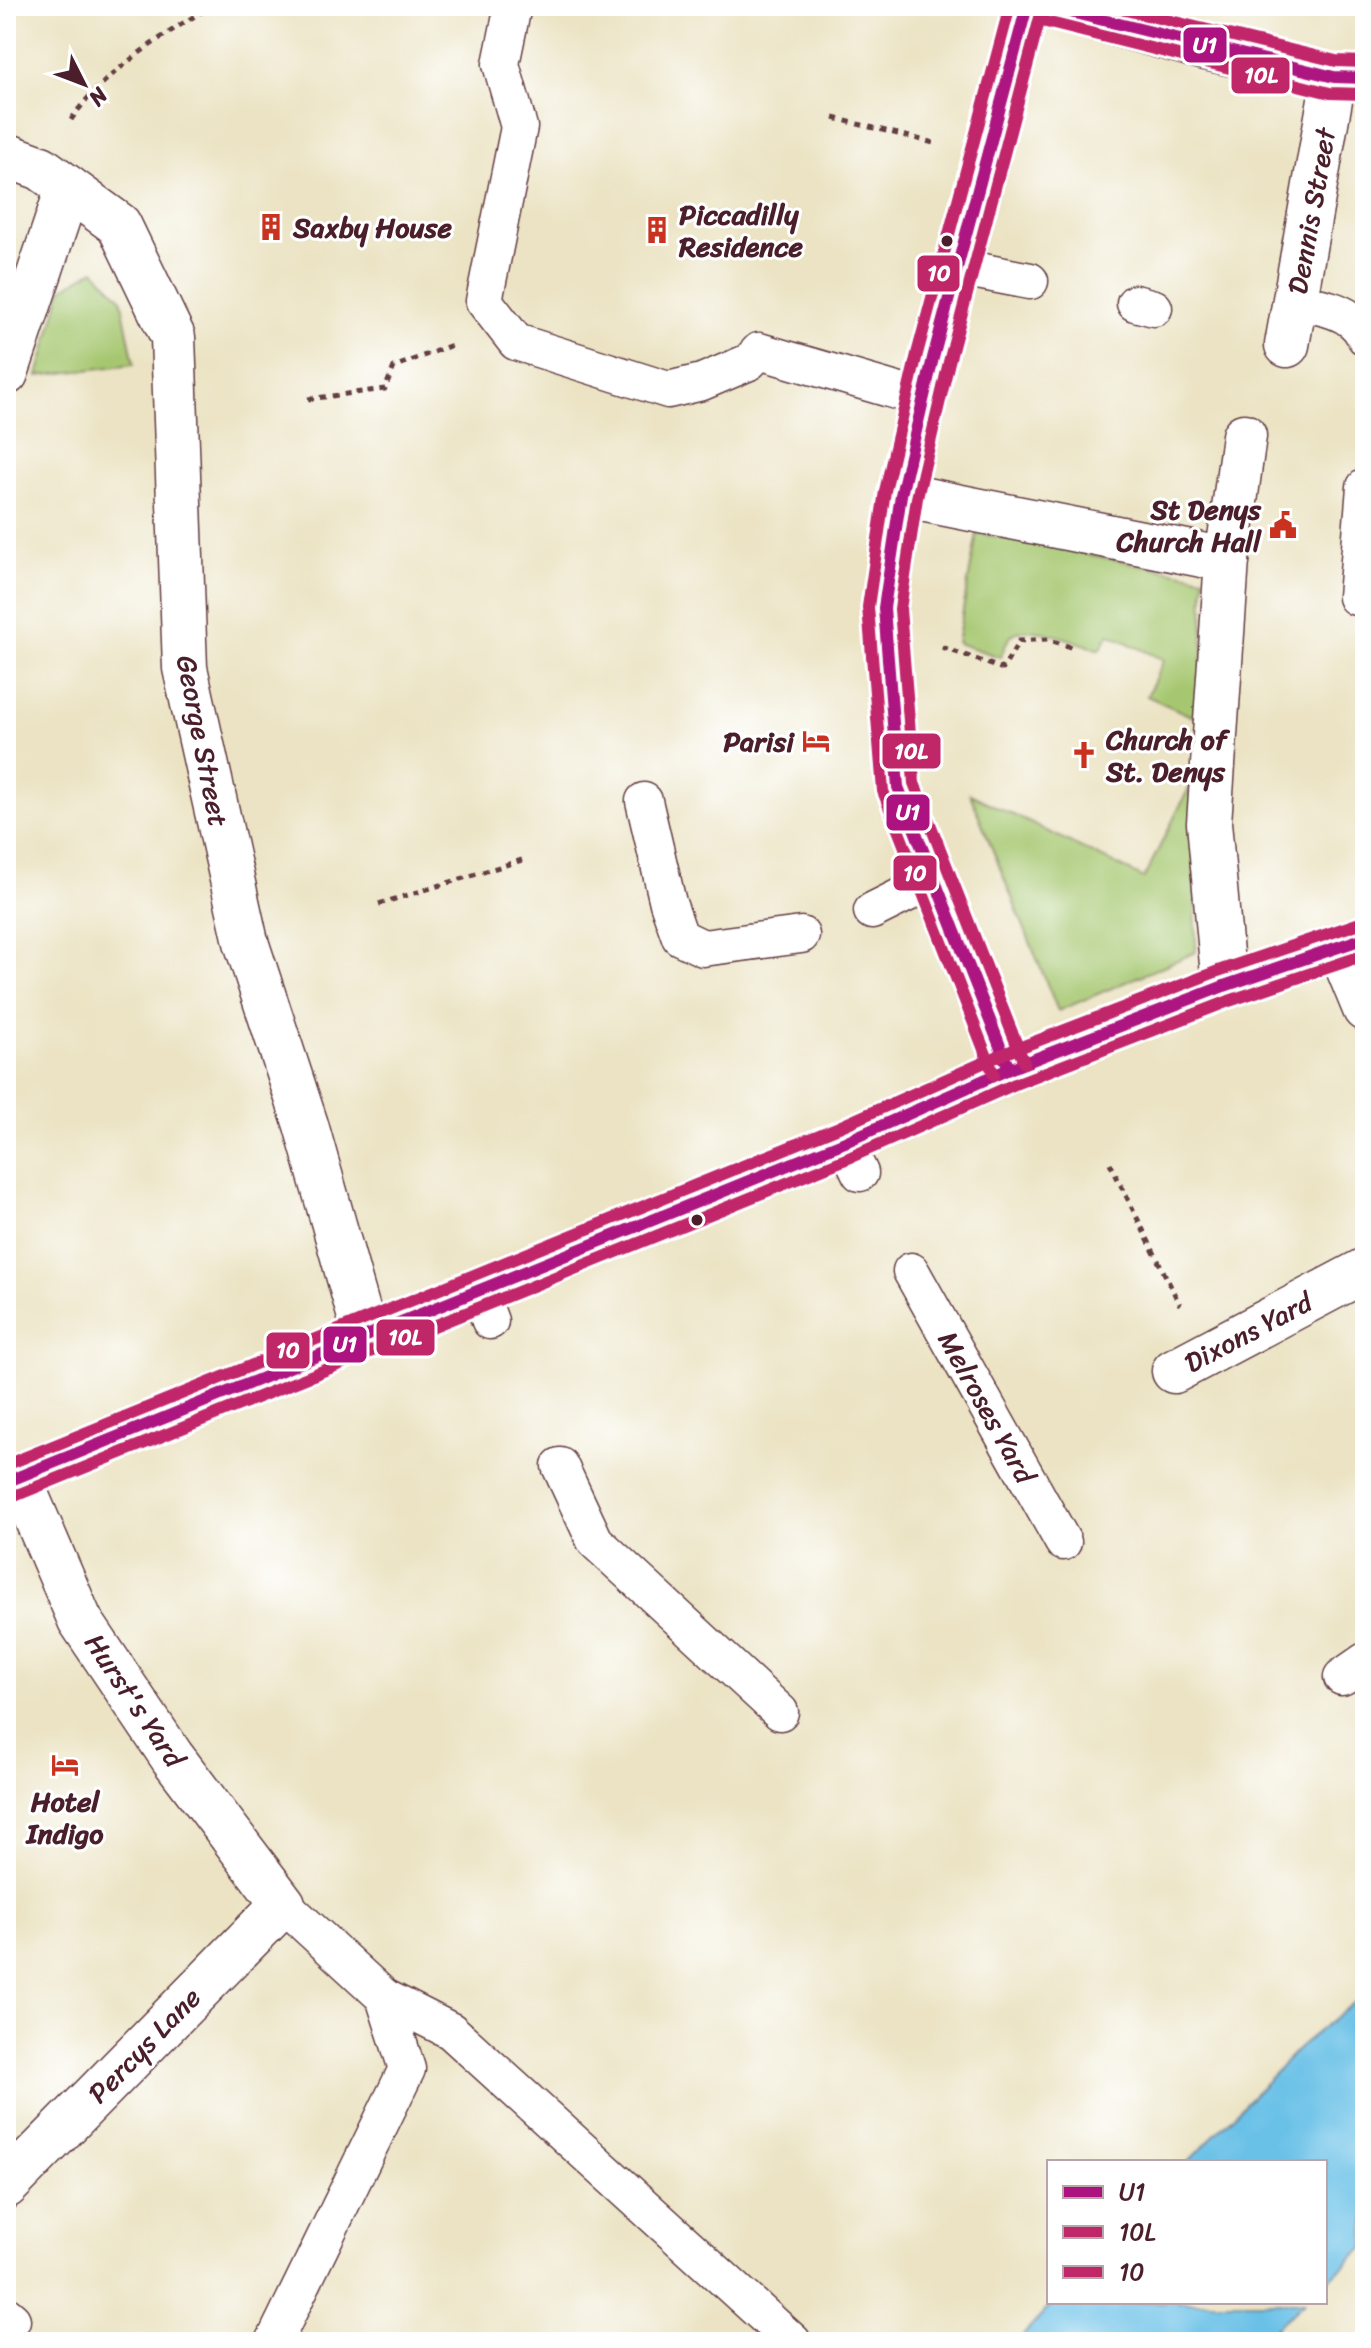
<svg xmlns="http://www.w3.org/2000/svg" width="1371" height="2348" font-family="Sriracha,sans-serif">
	<style>
		.green { fill: #a6c770; stroke: #78734e; stroke-width: 2 }
		.water { fill: #6ac1e7; stroke: #5a7089; stroke-width: 2 }
		.lines { fill: none; stroke-linecap: round; stroke-linejoin: round }
		.service-casing { stroke: #623c42; stroke-width: 39 }
		.minor-casing { stroke: #623c42; stroke-width: 47 }
		.tertiary-casing { stroke: #623c42; stroke-width: 47 }
		.path { stroke: #623c42; stroke-width: 5; stroke-dasharray: 6 6; stroke-linecap: butt }
		.service { stroke: #fff; stroke-width: 36 }
		.minor { stroke: #fff; stroke-width: 44 }
		.tertiary { stroke: #fff; stroke-width: 44 }
		.bus-1-casing { stroke: #fff; stroke-width: 18 }
		.bus-2-casing { stroke: #fff; stroke-width: 18 }
		.bus-3-casing { stroke: #fff; stroke-width: 18 }
		.bus-1 { stroke: #ad1380; stroke-width: 12 }
		.bus-2 { stroke: #c02769; stroke-width: 12 }
		.bus-3 { stroke: #c02769; stroke-width: 12 }
		.bus-dot { fill: #4a1f2b; stroke: #fff; stroke-width: 3 }
		.labels { text-anchor: middle; stroke-width: 6; stroke-linejoin: round; paint-order: stroke }
		.street-label { font-size: 28px; fill: #4a1f2b; stroke: #fff }
		.poi-label { font-size: 28px; font-weight: bold; fill: #4a1f2b; stroke: #fff; text-anchor: start }
		.line-badge { stroke: #fff; stroke-width: 3 }
		.badge-label { font-size: 22px; text-anchor: middle; font-weight: bold; fill: #fff }
	</style>
	<rect width="100%" height="100%" fill="#fff"/>
	<filter id="ink" filterUnits="userSpaceOnUse"><feTurbulence type="fractalNoise" baseFrequency=".0125" numOctaves="2"/><feDisplacementMap in="SourceGraphic" scale="16" xChannelSelector="R" yChannelSelector="G"/><feConvolveMatrix kernelMatrix="1 2 1 2 8 2 1 2 1" color-interpolation-filters="sRGB"/></filter>
	<filter id="wash" filterUnits="userSpaceOnUse"><feTurbulence type="fractalNoise" baseFrequency=".006" numOctaves="4" result="noise"/><feDisplacementMap in="SourceGraphic" scale="32" xChannelSelector="R" yChannelSelector="G"/><feGaussianBlur stdDeviation="1.8" result="paint"/><feColorMatrix in="noise" values="0 0 0 0 0 0 0 0 0 0 0 0 0 0 0 0 0 1.4 0 .05"/><feComposite in="paint" operator="in"/></filter>
	<g filter="url(#wash)">
		<rect width="100%" height="100%" fill="#ebe3c3"/>
		<g class="green">
			<path d="M94,270L121,298L134,364L38,376L62,289Z"/>
			<path d="M977,533L1204,577L1202,721L1147,696L1164,660L1109,634L1100,650C1082,644 1028,621 1012,635C1007,639 1003,651 1000,657L957,643Z"/>
			<path d="M1194,778L1196,952L1058,1011L970,794L1144,878Z"/>
		</g>
		<g class="water">
			<path d="M1365,1994V2246L1325,2283V2162H1188L1305,2042Z"/>
			<path d="M1054,2302H1304L1259,2342H1017Z"/>
		</g>
	</g>
	<g filter="url(#ink)">
		<g class="lines">
			<g class="service-casing">
				<g id="service">
					<path d="M513,6L501,64L519,127L484,301L516,342L668,390L702,382L749,362L759,351L924,399"/>
					<path d="M1162,37L1167,6"/>
					<path d="M957,267L1030,281"/>
					<path d="M1295,302C1321,306 1354,311 1365,337"/>
					<path d="M1135,303L1154,308"/>
					<path d="M1356,597L1365,487"/>
					<path d="M644,801L668,903L680,937L703,948L801,935"/>
					<path d="M872,911L934,880"/>
					<path d="M845,1142L860,1173"/>
					<path d="M911,1271L1063,1542"/>
					<path d="M478,1289L490,1321"/>
					<path d="M560,1466L595,1541L780,1712"/>
					<path d="M1342,1677L1365,1661"/>
					<path d="M384,1997L451,2031L793,2342"/>
					<path d="M6,2315L12,2320"/>
					<path d="M274,2342L407,2069L384,1997L283,1904"/>
				</g>
			</g>
			<g class="minor-casing">
				<g id="minor">
					<path d="M6,155L41,168L119,225L173,337L185,668L246,942L306,1125L365,1335"/>
					<path d="M1287,345L1334,77"/>
					<path d="M6,373L68,188"/>
					<path d="M901,495L1227,560"/>
					<path d="M1339,946L1365,1009"/>
					<path d="M1224,986L1209,823L1227,560L1244,436"/>
					<path d="M1174,1371L1365,1270"/>
					<path d="M6,2186L283,1904L172,1757L80,1620L19,1478"/>
				</g>
			</g>
			<g class="tertiary-casing">
				<g id="tertiary">
					<path d="M1046,6L1206,48L1334,77L1365,78"/>
					<path d="M1009,1069L898,787L884,608L901,495L933,358L1027,6"/>
					<path d="M6,1482L845,1142L1009,1069L1224,986L1365,938"/>
				</g>
			</g>
			<g class="path">
				<path d="M834,118L934,143"/>
				<path d="M71,120C101,74 165,34 211,6"/>
				<path d="M308,399L385,389L394,367L452,345"/>
				<path d="M942,647L1003,669L1019,641L1047,639L1076,649"/>
				<path d="M379,904L522,860"/>
				<path d="M1110,1163L1180,1305"/>
			</g>
			<use href="#service" class="service"/>
			<use href="#minor" class="minor"/>
			<use href="#tertiary" class="tertiary"/>
			<g class="bus-1-casing">
				<g id="bus-1">
					<path d="M1046,6L1334,77L1365,78"/>
					<path d="M1009,1069L898,787L884,608L901,495L933,358L1027,6"/>
					<path d="M6,1482L845,1142L1009,1069L1224,986L1365,938"/>
				</g>
			</g>
			<g class="bus-2-casing">
				<g id="bus-2">
					<path d="M1042,21L1330,93L1364,94"/>
					<path d="M1024,1063L914,783L900,609L917,498L949,362L1042,10"/>
					<path d="M12,1497L851,1157L1015,1084L1229,1001L1365,955"/>
				</g>
			</g>
			<g class="bus-3-casing">
				<g id="bus-3">
					<path d="M1109,6L1336,61L1365,62"/>
					<path d="M994,1075L883,791L868,607L885,491L917,354L1010,6"/>
					<path d="M6,1465L839,1127L1003,1054L1218,971L1360,923"/>
				</g>
			</g>
			<use href="#bus-1" class="bus-1"/>
			<use href="#bus-2" class="bus-2"/>
			<use href="#bus-3" class="bus-3"/>
		</g>
	</g>
	<defs>
		<g id="building-bare" transform="scale(2.16)"><path d="M-4-6H4V6H1V3H-1V6H-4ZM-2.5-4.3h1.7v1.8h-1.7ZM.8-4.3h1.7v1.8H.8ZM-2.5-1h1.7V.8h-1.7ZM.8-1h1.7V.8H.8Z" fill="#c8321e" stroke="#fff" stroke-width="2.5" paint-order="stroke"/></g>
		<g id="civic-bare" transform="scale(2.16)"><path d="M-.6-6.5H3V-4.5H.6V-3L4-1V1h2V6H-6V1h2V-1L-.6-3ZM-1.2 2.5V6h2.4V2.5Z" fill="#c8321e" stroke="#fff" stroke-width="2.5" paint-order="stroke"/></g>
		<g id="hotel-bare" transform="scale(2.16)"><path d="M-6-4.5h1.5V1H6V5H4.5V3h-9V5H-6ZM-4 0a1.8 1.8 0 1 1 3.6 0ZM.5 0V-2.5h3Q6-2.5 6 0Z" fill="#c8321e" stroke="#fff" stroke-width="2.5" paint-order="stroke"/></g>
		<g id="church-bare" transform="scale(2.16)"><path d="M-1.2-6h2.4v3.5h3.3v2.4h-3.3V6h-2.4V-.1h-3.3v-2.4h3.3Z" fill="#c8321e" stroke="#fff" stroke-width="2.5" paint-order="stroke"/></g>
	</defs>
	<g fill-rule="evenodd">
		<use href="#building-bare" x="271" y="227"/>
		<use href="#building-bare" x="657" y="230"/>
		<use href="#civic-bare" x="1283" y="525"/>
		<use href="#hotel-bare" x="816" y="741"/>
		<use href="#church-bare" x="1084" y="755"/>
		<use href="#hotel-bare" x="65" y="1765"/>
	</g>
	<g class="bus-dot">
		<circle cx="947" cy="241" r="7"/>
		<circle cx="697" cy="1220" r="7"/>
	</g>
	<g class="labels">
		<g class="street-label">
			<text transform="translate(1311 211) rotate(-80)" y="10">Dennis Street</text>
			<text transform="translate(203 741) rotate(79)" y="10">George Street</text>
			<text transform="translate(1248 1332) rotate(-28)" y="10">Dixons Yard</text>
			<text transform="translate(987 1407) rotate(61)" y="10">Melroses Yard</text>
			<text transform="translate(135 1700) rotate(56)" y="10">Hurst's Yard</text>
			<text transform="translate(144 2045) rotate(-46)" y="10">Percys Lane</text>
		</g>
		<g class="poi-label">
			<text x="679" y="224">Piccadilly<tspan x="679" dy="32">Residence</tspan></text>
			<text x="293" y="237">Saxby House</text>
			<text x="1261" y="519" text-anchor="end">St Denys<tspan x="1261" dy="32">Church Hall</tspan></text>
			<text x="1106" y="749">Church of<tspan x="1106" dy="32">St. Denys</tspan></text>
			<text x="794" y="751" text-anchor="end">Parisi</text>
			<text x="65" y="1811" text-anchor="middle">Hotel<tspan x="65" dy="32">Indigo</tspan></text>
		</g>
	</g>
	<g class="line-badge">
		<rect x="1182" y="26" width="46" height="38" rx="8" fill="#ad1380"/>
		<rect x="1230" y="56" width="61" height="39" rx="8" fill="#c02769"/>
		<rect x="916" y="254" width="45" height="39" rx="8" fill="#c02769"/>
		<rect x="881" y="732" width="61" height="38" rx="8" fill="#c02769"/>
		<rect x="885" y="793" width="46" height="39" rx="8" fill="#ad1380"/>
		<rect x="892" y="854" width="46" height="38" rx="8" fill="#c02769"/>
		<rect x="375" y="1318" width="61" height="39" rx="8" fill="#c02769"/>
		<rect x="322" y="1325" width="46" height="39" rx="8" fill="#ad1380"/>
		<rect x="265" y="1331" width="46" height="39" rx="8" fill="#c02769"/>
	</g>
	<g class="badge-label">
		<text x="1205" y="53">U1</text>
		<text x="1261" y="83">10L</text>
		<text x="939" y="281">10</text>
		<text x="911" y="759">10L</text>
		<text x="908" y="820">U1</text>
		<text x="915" y="881">10</text>
		<text x="405" y="1345">10L</text>
		<text x="345" y="1352">U1</text>
		<text x="288" y="1358">10</text>
	</g>
	<rect width="1371" height="2348" fill="none" stroke="#fff" stroke-width="32"/>
	<rect x="1047" y="2160" width="280" height="144" fill="#ffffff" stroke="#b7a5aa" stroke-width="2"/>
	<rect x="1063" y="2186" width="40" height="12" fill="#ad1380" stroke="#b7a5aa" stroke-width="2"/>
	<text x="1119" y="2200" font-size="24" fill="#4a1f2b">U1</text>
	<rect x="1063" y="2226" width="40" height="12" fill="#c02769" stroke="#b7a5aa" stroke-width="2"/>
	<text x="1119" y="2240" font-size="24" fill="#4a1f2b">10L</text>
	<rect x="1063" y="2266" width="40" height="12" fill="#c02769" stroke="#b7a5aa" stroke-width="2"/>
	<text x="1119" y="2280" font-size="24" fill="#4a1f2b">10</text>
	<g transform="translate(84 84) rotate(132)" stroke="#ffffff" stroke-width="6" paint-order="stroke">
	<path d="M0-6L14 30L0 20L-14 30Z" fill="#4a1f2b"/>
	<text y="-12" font-size="22" font-weight="bold" text-anchor="middle" fill="#4a1f2b">N</text>
	</g>
</svg>
